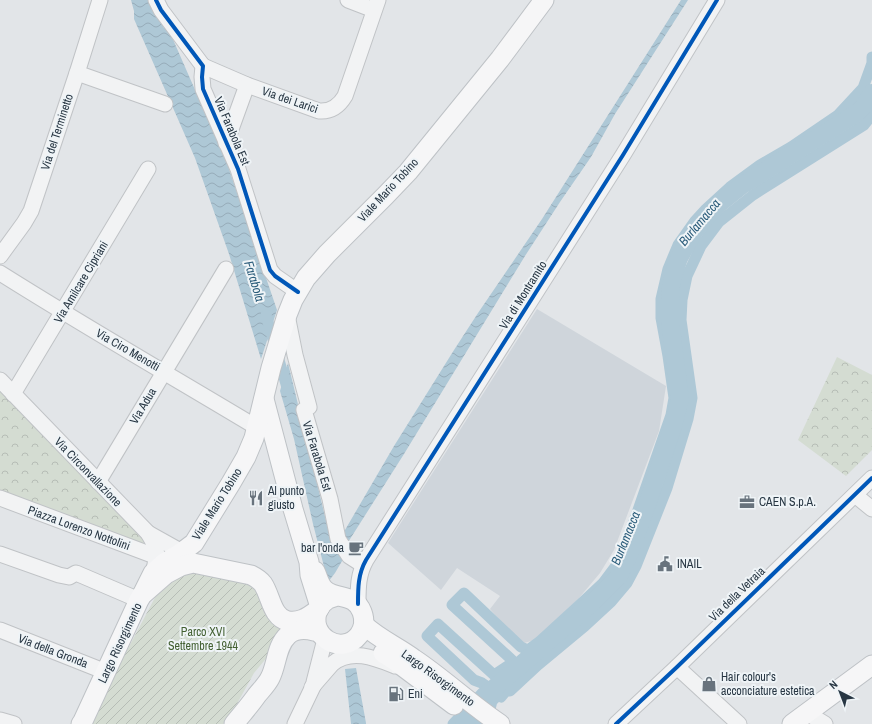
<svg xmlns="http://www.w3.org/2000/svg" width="872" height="724" font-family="'Archivo Narrow',sans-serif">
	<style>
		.built { fill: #cfd5db }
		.forest { fill: url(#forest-crowns) }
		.garden { fill: url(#garden-furrows) }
		.water { fill: url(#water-waves) }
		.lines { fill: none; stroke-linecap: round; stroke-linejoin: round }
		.canal { stroke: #aec8d6; stroke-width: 11 }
		.river { stroke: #aec8d6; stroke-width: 18 }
		.minor-casing { stroke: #c0c3c6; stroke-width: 17 }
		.major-casing { stroke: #bec2c6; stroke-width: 21 }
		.minor { stroke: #f2f3f4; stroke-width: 15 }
		.major { stroke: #f6f6f7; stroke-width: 19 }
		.cycleway-casing { stroke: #eff4f7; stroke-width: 6 }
		.cycleway { stroke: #0057b8; stroke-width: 4 }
		.labels { text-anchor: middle; stroke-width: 4; stroke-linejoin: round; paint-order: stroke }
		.street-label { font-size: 12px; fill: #273643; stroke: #eff4f7 }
		.poi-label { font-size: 12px; fill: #273643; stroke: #eff4f7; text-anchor: start }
		.park-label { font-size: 12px; fill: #436032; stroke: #eff4f7 }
		.water-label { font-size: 13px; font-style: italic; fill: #2c5d7b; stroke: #eff4f7 }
	</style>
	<defs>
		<pattern id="forest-crowns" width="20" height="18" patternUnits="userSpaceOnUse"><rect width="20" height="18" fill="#d4dcd2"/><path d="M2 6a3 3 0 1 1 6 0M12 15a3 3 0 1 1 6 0" fill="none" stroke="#b6bdb6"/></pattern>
		<pattern id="garden-furrows" width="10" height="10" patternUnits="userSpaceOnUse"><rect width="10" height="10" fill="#d4dcd2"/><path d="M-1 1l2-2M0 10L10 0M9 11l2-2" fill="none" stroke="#b6bdb6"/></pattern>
		<pattern id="water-waves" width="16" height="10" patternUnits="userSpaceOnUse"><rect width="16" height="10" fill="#aec8d6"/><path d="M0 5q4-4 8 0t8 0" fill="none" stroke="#96acb9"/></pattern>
	</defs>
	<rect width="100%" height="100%" fill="#e2e5e8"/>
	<path class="built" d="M537,309L666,386L659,431L614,550L600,573L579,598L535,640L524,643L514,637L490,609L500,596L457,568L441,590L388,543Z"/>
	<g class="forest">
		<path d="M837,357L872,375V450L846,476L798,440Z"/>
		<path d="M0,391L145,541L142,546L0,493Z"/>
	</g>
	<path class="garden" d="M183,571L244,580L251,585L260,595L294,625L254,673L233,711L223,724H91L94,713L160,588Z"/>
	<g class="water">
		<path d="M131,0H151L164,28H168L227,163L277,310L261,359L229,254L195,158L134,19V11Z"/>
		<path d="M681,0H688L615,114L591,157L560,202L525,256L404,454L345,547V556L335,573L328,582L313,524L294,439L280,391L288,363L330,537L338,542L394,446L454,350L478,313L542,219Z"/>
		<path d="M356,668L366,723V724H351L345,669Z"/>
	</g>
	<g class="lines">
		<g class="canal">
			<path d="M266,315L288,391"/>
			<path d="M453,724L488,687L482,683L474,680L427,636L438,624L494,675L509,665L512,660L452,605L464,593L521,647L528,650L539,642L587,598L603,583L618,563L637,513L671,415L674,398L668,356L661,318V299L668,269L678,245L695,221L706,209L730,187L760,165L791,147L838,115L863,88L872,63V57"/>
			<path d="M476,724L490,709L492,701L498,695L501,697L506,691H510L538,665L585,626L611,602L627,583L636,566L667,488L688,419L692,398L681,320L682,300L687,276L701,246L719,222L753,195L864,125L872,115"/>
		</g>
		<path class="river" d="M464,724L485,696L593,602L619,576L628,556L642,519L673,426L680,399L670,321V300L671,286L674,273L679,258L694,232L705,218L720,203L741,186L857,113L865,105L872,93"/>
		<g class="minor-casing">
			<g id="minor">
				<path d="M156,0L161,10L203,66L202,77L203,89L238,169L270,270L275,276L298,292"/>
				<path d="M348,0L374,10"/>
				<path d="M203,66L247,85L319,111C331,112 339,106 345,96L378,0"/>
				<path d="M77,73L165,104"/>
				<path d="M226,143L247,85"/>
				<path d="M0,256L24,223L31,211L77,73L100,0"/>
				<path d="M0,273C84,326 171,376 256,427"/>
				<path d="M287,315L295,355L309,407L304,410L330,499L338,539L349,556L363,565"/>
				<path d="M0,380L148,533C159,551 158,553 153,573"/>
				<path d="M13,394L148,169"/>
				<path d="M98,482L226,269"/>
				<path d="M855,495L872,509"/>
				<path d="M0,498L152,555L157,558"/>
				<path d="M148,533L182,552L189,559"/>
				<path d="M0,554L59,575L69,577L76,573L139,600"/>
				<path d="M358,604C358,588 358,574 366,560L623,155L717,0"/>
				<path d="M0,630L106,672"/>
				<path d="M677,667L739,724"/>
				<path d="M314,682L325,639"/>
				<path d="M312,687L332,664C351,648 375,658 395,666"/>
				<path d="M807,713L825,724"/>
				<path d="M0,720L14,724"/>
				<path d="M295,724L317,678"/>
				<path d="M616,724L677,667L872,478"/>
			</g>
		</g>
		<g class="major-casing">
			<g id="major">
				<path d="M264,399L293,509L309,562L310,575L320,607"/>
				<path d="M315,571C318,577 319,585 325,590C337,600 355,593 362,612C365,620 364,628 359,635C342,657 307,636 318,610C320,606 323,602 328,599C331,598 334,597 337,596"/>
				<path d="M142,595L153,573L164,563L182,552L194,543L231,483L246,457L254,438L271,368L287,315L293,300L306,278L327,254L385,196L408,172L500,59L544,0"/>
				<path d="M364,625C379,639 398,647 414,659C444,679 470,704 500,724"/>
				<path d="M383,653L394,660L454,705"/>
				<path d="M81,724L83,721L139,600L142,595L166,574L181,566L193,563L251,575C255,577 260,580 263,584C271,596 272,618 288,621C301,623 309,616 319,609"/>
				<path d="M234,724C242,714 250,705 257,695C262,689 267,684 270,678C277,665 276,646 288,635C295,629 306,629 314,631"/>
				<path d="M792,724L872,665"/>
			</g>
		</g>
		<use href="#minor" class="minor"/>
		<use href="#major" class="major"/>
		<g class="cycleway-casing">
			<g id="cycleway">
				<path d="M156,0L161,10L203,66L202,77L203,89L238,169L270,270L275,276L298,292"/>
				<path d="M358,604C358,588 358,574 366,560L623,155L717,0"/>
				<path d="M616,724L677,667L872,478"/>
			</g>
		</g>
		<use href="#cycleway" class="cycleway"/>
	</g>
	<defs>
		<g id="restaurant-bare" transform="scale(1.2)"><path d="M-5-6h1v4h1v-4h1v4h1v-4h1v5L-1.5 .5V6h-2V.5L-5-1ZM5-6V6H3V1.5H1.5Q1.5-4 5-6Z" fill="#68737d" stroke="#eff4f7" stroke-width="2.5" paint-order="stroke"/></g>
		<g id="office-bare" transform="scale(1.2)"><path d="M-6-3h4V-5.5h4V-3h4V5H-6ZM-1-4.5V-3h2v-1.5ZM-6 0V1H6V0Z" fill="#68737d" stroke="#eff4f7" stroke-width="2.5" paint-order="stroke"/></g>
		<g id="cafe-bare" transform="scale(1.2)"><path d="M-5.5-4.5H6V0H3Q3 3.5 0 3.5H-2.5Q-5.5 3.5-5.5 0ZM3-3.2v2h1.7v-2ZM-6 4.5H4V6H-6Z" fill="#68737d" stroke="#eff4f7" stroke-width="2.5" paint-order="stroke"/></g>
		<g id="civic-bare" transform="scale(1.2)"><path d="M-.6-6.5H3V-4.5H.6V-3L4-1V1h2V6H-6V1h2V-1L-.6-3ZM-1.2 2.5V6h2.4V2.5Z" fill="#68737d" stroke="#eff4f7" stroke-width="2.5" paint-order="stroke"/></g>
		<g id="shop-bare" transform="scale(1.2)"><path d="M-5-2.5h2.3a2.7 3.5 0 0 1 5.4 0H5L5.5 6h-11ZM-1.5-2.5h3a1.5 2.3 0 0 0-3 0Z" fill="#68737d" stroke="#eff4f7" stroke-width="2.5" paint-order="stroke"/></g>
		<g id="fuel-bare" transform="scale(1.2)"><path d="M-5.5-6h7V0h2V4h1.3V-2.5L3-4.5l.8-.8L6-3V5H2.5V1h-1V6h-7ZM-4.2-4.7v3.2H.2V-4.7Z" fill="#68737d" stroke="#eff4f7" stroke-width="2.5" paint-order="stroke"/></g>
	</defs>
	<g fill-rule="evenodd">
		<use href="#restaurant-bare" x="256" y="498"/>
		<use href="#office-bare" x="747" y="502"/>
		<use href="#cafe-bare" x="356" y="548"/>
		<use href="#civic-bare" x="665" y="564"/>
		<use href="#shop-bare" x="709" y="684"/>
		<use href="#fuel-bare" x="396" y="694"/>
	</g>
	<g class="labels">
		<g class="street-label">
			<text transform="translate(290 100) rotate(19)" y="4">Via dei Larici</text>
			<text transform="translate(232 131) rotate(67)" y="4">Via Farabola Est</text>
			<text transform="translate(57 132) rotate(-72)" y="4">Via del Terminetto</text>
			<text transform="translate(388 190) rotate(-47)" y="4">Viale Mario Tobino</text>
			<text transform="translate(81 282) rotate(-59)" y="4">Via Amilcare Cipriani</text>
			<text transform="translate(523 295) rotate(-58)" y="4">Via di Montramito</text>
			<text transform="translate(128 350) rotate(30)" y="4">Via Ciro Menotti</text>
			<text transform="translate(143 406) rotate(-59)" y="4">Via Adua</text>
			<text transform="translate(317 456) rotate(73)" y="4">Via Farabola Est</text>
			<text transform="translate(88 472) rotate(46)" y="4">Via Circonvallazione</text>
			<text transform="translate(217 504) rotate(-58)" y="4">Viale Mario Tobino</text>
			<text transform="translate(79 528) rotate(20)" y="4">Piazza Lorenzo Nottolini</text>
			<text transform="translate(737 594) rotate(-44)" y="4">Via della Vetraia</text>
			<text transform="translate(120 643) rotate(-65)" y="4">Largo Risorgimento</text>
			<text transform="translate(53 651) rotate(21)" y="4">Via della Gronda</text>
			<text transform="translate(438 678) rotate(36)" y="4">Largo Risorgimento</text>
		</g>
		<g class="poi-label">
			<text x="268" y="495">Al punto<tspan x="268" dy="14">giusto</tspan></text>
			<text x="759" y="506">CAEN S.p.A.</text>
			<text x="344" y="552" text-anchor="end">bar l'onda</text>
			<text x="677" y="568">INAIL</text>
			<text x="721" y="681">Hair colour's<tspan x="721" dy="14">acconciature estetica</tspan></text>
			<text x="408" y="698">Eni</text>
		</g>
		<g class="park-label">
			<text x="203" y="636">Parco XVI<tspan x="203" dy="14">Settembre 1944</tspan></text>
		</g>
		<g class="water-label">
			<text transform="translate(699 222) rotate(-50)" y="5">Burlamacca</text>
			<text transform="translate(255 281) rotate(73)" y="5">Farabola</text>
			<text transform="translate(625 538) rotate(-68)" y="5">Burlamacca</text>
		</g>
	</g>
	<g transform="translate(840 692) rotate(318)" stroke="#eff4f7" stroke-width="3" paint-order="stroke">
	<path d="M0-3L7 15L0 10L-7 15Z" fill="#273643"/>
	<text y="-6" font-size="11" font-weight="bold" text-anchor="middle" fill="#273643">N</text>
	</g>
</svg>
